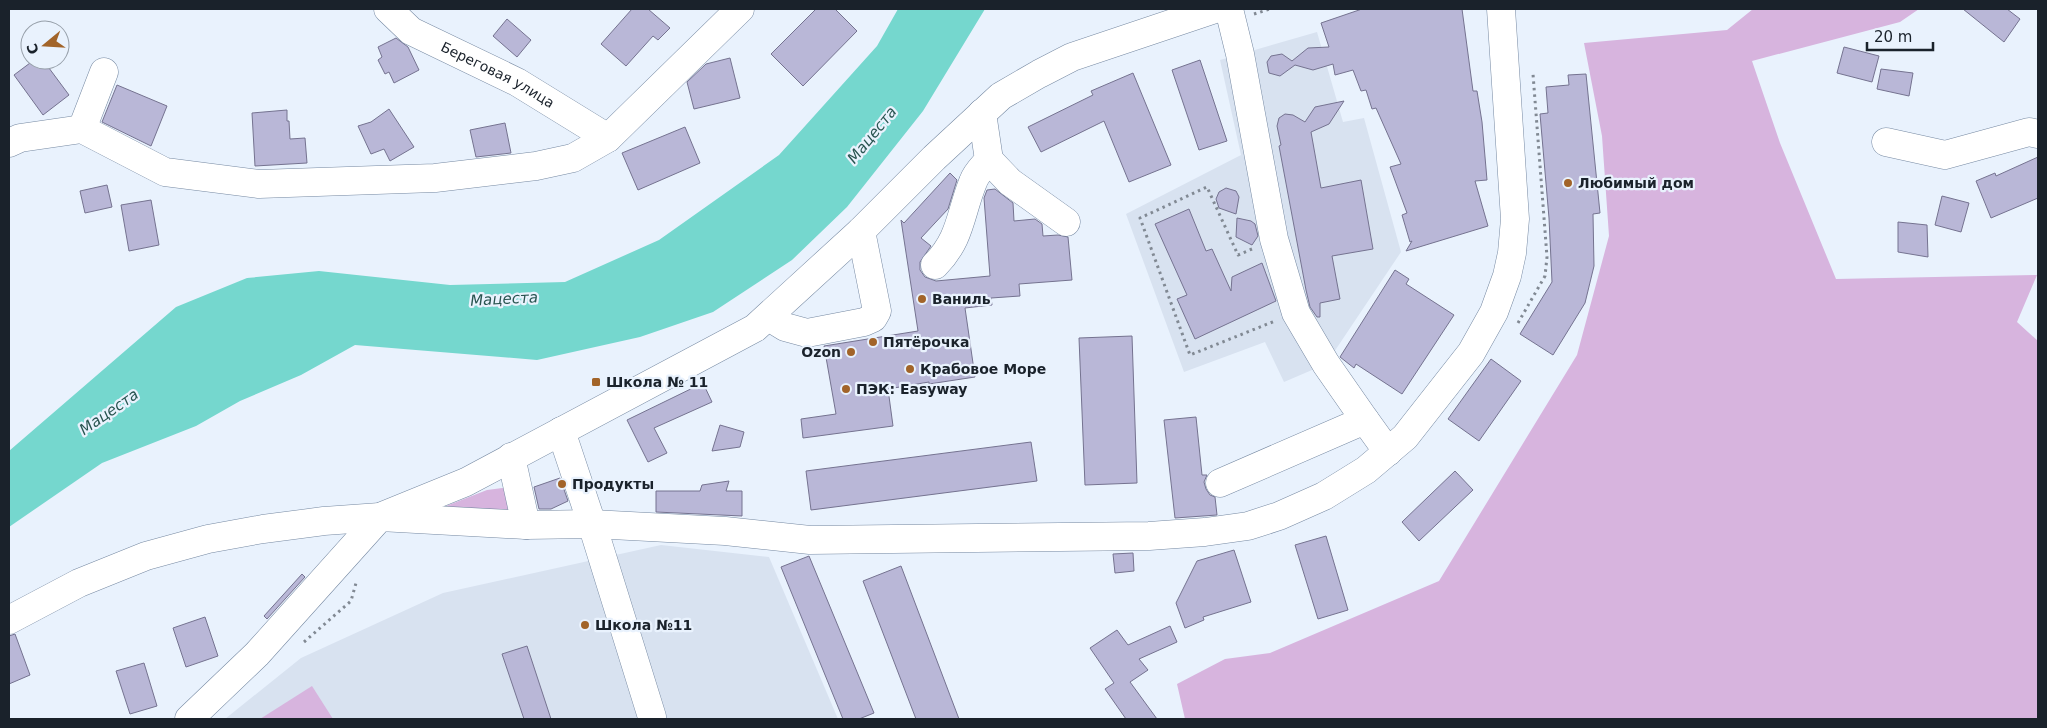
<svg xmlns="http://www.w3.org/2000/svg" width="2047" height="728" font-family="'DejaVu Sans',sans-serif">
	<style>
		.built { fill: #d8e2f0 }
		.green { fill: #d7b4de }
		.water { fill: #75d7ce }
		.building { fill: #b9b7d7; stroke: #757390 }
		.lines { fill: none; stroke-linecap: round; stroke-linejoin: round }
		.minor-casing { stroke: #7689a2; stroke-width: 29 }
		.major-casing { stroke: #7689a2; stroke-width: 29 }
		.path { stroke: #818993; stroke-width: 3; stroke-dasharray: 2.5 4; stroke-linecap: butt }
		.minor { stroke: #fff; stroke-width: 28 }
		.major { stroke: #fff; stroke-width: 28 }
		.poi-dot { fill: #a26429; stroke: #e9f2fd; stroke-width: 2 }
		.labels { text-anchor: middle; stroke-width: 4.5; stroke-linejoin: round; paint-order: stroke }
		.street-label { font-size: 14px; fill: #1a222b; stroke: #e9f2fd }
		.poi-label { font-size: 14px; font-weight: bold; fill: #1a222b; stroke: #e9f2fd; text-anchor: start }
		.water-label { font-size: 15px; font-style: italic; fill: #285450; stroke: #e9f2fd }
	</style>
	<rect width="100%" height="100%" fill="#e9f2fd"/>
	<g class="built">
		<path d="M1317,32L1343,122L1364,118L1401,252L1326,364L1284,382L1265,342L1184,372L1126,214L1241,155L1220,60Z"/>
		<path d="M661,545L769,557L838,719H225L301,658L443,593Z"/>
	</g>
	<g class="green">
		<path d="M1753,9H1919L1900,22L1752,61L1780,143L1836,279L2037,275L2017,322L2038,341V719H1185L1177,684L1225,659L1270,653L1439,581L1577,355L1609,236L1602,136L1584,43L1727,30Z"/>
		<path d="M510,487L513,513L441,508L487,490Z"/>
		<path d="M312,686L333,719H260Z"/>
	</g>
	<path class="water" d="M898,9H985L923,111L847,207L792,260L713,312L640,337L537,360L355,345L301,375L240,401L196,426L102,463L9,527V451L176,307L247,278L319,271L450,285L565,282L659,240L779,155L877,46Z"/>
	<g class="building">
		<path d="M632,9H648L670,28L658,40L653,36L626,66L601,44Z"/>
		<path d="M816,9H835L857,31L803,86L771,54Z"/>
		<path d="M1362,9H1462L1473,91H1477L1482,122L1487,180L1475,181L1488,226L1406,251L1412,241L1410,242L1402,215L1407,213L1390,167L1401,164L1376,108L1372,109L1366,90L1361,91L1353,70L1335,75L1333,64L1313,70L1295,65L1280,76L1269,73L1267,62L1271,56L1282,54L1292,61L1308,48L1329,47L1321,23Z"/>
		<path d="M1963,9H2007L2020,19L2004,42Z"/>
		<path d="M507,19L531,40L517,57L493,36Z"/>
		<path d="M396,38L408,47L419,70L394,83L389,72L385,74L378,60L382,57L378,47Z"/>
		<path d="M1844,47L1879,56L1872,82L1837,73Z"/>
		<path d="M730,58L740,98L694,109L687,82L706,64Z"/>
		<path d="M34,60H43L69,95L43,115L14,75Z"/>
		<path d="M1200,60L1227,141L1199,150L1172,70Z"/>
		<path d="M1881,69L1913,73L1909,96L1877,89Z"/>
		<path d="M1133,73L1171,165L1129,182L1104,121L1041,152L1028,127L1093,95L1091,91Z"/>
		<path d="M1586,74L1600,213L1593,214L1594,266L1585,303L1553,355L1520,334L1552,282L1549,218L1540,114L1548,113L1546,87L1569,85L1568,75Z"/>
		<path d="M117,85L167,106L151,146L102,122Z"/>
		<path d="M1344,101L1329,124L1311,132L1321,188L1361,180L1373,249L1332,256L1340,299L1320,303V317H1317L1310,307L1306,290L1279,146L1281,145L1277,126L1279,118L1285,114L1293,115L1305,122L1315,107Z"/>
		<path d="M389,109L414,147L390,161L384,149L371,154L358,126L371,122Z"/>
		<path d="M287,110V121H289L290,139L305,138L307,163L255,166L252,113Z"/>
		<path d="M505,123L511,153L476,157L470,130Z"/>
		<path d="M685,127L700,163L638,190L622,153Z"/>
		<path d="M2038,157V198L1991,218L1976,181L1995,173L1996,176Z"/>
		<path d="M950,173L957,180L948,209L921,238L931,246L920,262V270L925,277L936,281L990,276L984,198L987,190L995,189L1013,203L1014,221L1035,219L1042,224L1043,236L1058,235L1068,237L1072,280L1019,284L1020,296L991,298L992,305L965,308L975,377L929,384V382L888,389L893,426L803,438L801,419L836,414L824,346L918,331L901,220L904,223Z"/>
		<path d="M107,185L112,207L85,213L80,191Z"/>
		<path d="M1226,188L1236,191L1239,197L1236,214L1219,208L1216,199L1219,192Z"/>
		<path d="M1942,196L1969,203L1961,232L1935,225Z"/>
		<path d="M151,200L159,245L129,251L121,205Z"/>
		<path d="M1189,209L1206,251L1212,249L1231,291L1232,277L1262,263L1276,301L1195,339L1177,299L1187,295L1155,224Z"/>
		<path d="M1237,218L1251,221L1255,224L1258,236L1252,245L1236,237Z"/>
		<path d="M1898,222L1927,225L1928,257L1898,252Z"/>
		<path d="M1395,270L1409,279L1406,284L1454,315L1402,394L1356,364L1354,368L1340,357Z"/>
		<path d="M1132,336L1137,483L1085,485L1079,338Z"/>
		<path d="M1491,359L1521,381L1479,441L1448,419Z"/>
		<path d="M703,383L712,402L654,428L667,453L648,462L627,420Z"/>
		<path d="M1196,417L1202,475H1207L1204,482L1206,489L1210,495L1215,497L1217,515L1175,518L1164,420Z"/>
		<path d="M720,425L744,432L740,447L712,451Z"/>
		<path d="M1031,442L1037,481L811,510L806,471Z"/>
		<path d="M1455,471L1473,490L1419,541L1402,522Z"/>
		<path d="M560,478L568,501L551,509H539L534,487Z"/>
		<path d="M729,481L726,491H742V516L656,512V491H700L702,485Z"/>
		<path d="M1326,536L1348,610L1318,619L1295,545Z"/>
		<path d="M1234,550L1251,602L1203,617L1204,620L1185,628L1176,603L1197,561Z"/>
		<path d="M1133,553L1134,571L1115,573L1113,554Z"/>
		<path d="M809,556L874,713L859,719H843L781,567Z"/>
		<path d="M901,566L959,719H916L863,581Z"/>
		<path d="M302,574L305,577L267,619L264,616Z"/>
		<path d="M205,617L218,656L186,667L173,628Z"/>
		<path d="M1170,626L1177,642L1139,659L1148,670L1130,682L1157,719H1126L1105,689L1114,683L1090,648L1117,630L1128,645Z"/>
		<path d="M15,634L30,675L9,684V636Z"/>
		<path d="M527,646L551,719H524L502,654Z"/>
		<path d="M144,663L157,706L130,714L116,671Z"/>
	</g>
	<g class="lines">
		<g class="minor-casing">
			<g id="minor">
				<path id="s1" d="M388,9L411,31L517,82L608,138"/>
				<path d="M1229,9L1240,54L1274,239L1296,313L1326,364L1365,420"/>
				<path d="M82,129L104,72"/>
				<path d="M1886,142L1945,155L2029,132L2038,134"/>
				<path d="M9,143L20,138L82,129L165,172L259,184L435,178L536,166L573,158L608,138L740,9"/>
				<path d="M989,160L1010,182L1066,222"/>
				<path d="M935,265C961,239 960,214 973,182C976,173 983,167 989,160L982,113"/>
				<path d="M769,317L785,327L807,333L864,322L873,318L877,311L861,231"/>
				<path d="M561,431L592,524L652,717"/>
				<path d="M511,457L526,525"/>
				<path d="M1220,483L1365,420L1388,452"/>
				<path d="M189,719L257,654L380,517L526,525L592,524L725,531L810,540L1149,536L1205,532L1248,526L1279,516L1324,496L1366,470L1405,437L1471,353L1494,312L1507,276L1512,253L1515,219L1501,9"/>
			</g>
		</g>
		<g class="major-casing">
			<path id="major" d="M9,620L79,583L146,556L208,539L263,529L324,521L380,517L466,482L755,328L861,231L934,158L1001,96L1039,74L1072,57L1215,9"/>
		</g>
		<g class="path">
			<path d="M1254,14L1270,9"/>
			<path d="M1252,249L1238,255L1207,187L1140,218L1190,355L1275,321"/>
			<path d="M1518,323L1545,276L1547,257L1533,74"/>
			<path d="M304,642L351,601L356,583"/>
		</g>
		<use href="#minor" class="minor"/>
		<use href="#major" class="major"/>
	</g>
	<g class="poi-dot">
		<circle cx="1568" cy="183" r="5"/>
		<circle cx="922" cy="299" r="5"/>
		<circle cx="873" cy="342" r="5"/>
		<circle cx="851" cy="352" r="5"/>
		<circle cx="910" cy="369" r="5"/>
		<rect x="591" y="377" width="10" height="10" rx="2.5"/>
		<circle cx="846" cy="389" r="5"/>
		<circle cx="562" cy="484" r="5"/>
		<circle cx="585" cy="625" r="5"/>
	</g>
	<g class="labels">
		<g class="street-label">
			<text dy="5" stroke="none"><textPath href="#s1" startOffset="129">Береговая улица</textPath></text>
		</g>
		<g class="poi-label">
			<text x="1578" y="188">Любимый дом</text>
			<text x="932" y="304">Ваниль</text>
			<text x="883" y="347">Пятёрочка</text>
			<text x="841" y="357" text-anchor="end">Ozon</text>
			<text x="920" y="374">Крабовое Море</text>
			<text x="606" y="387">Школа № 11</text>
			<text x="856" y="394">ПЭК: Easyway</text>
			<text x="572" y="489">Продукты</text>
			<text x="595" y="630">Школа №11</text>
		</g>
		<g class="water-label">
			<text transform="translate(872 135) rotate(-51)" y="5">Мацеста</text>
			<text transform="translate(504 299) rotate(-3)" y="5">Мацеста</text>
			<text transform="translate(109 412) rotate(-35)" y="5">Мацеста</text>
		</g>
	</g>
	<rect width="2047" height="728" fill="none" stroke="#1a222b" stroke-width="20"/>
	<g transform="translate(45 45) rotate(252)"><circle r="24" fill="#e9f2fd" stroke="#969fa9"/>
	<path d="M0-4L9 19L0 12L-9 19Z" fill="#a26429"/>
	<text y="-8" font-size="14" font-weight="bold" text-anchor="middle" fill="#1a222b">С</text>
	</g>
	<path d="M1867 42v8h66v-8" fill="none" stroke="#1a222b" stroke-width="2.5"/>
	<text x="1874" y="42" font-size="15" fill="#1a222b" stroke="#e9f2fd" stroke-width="4" paint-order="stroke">20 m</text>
</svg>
